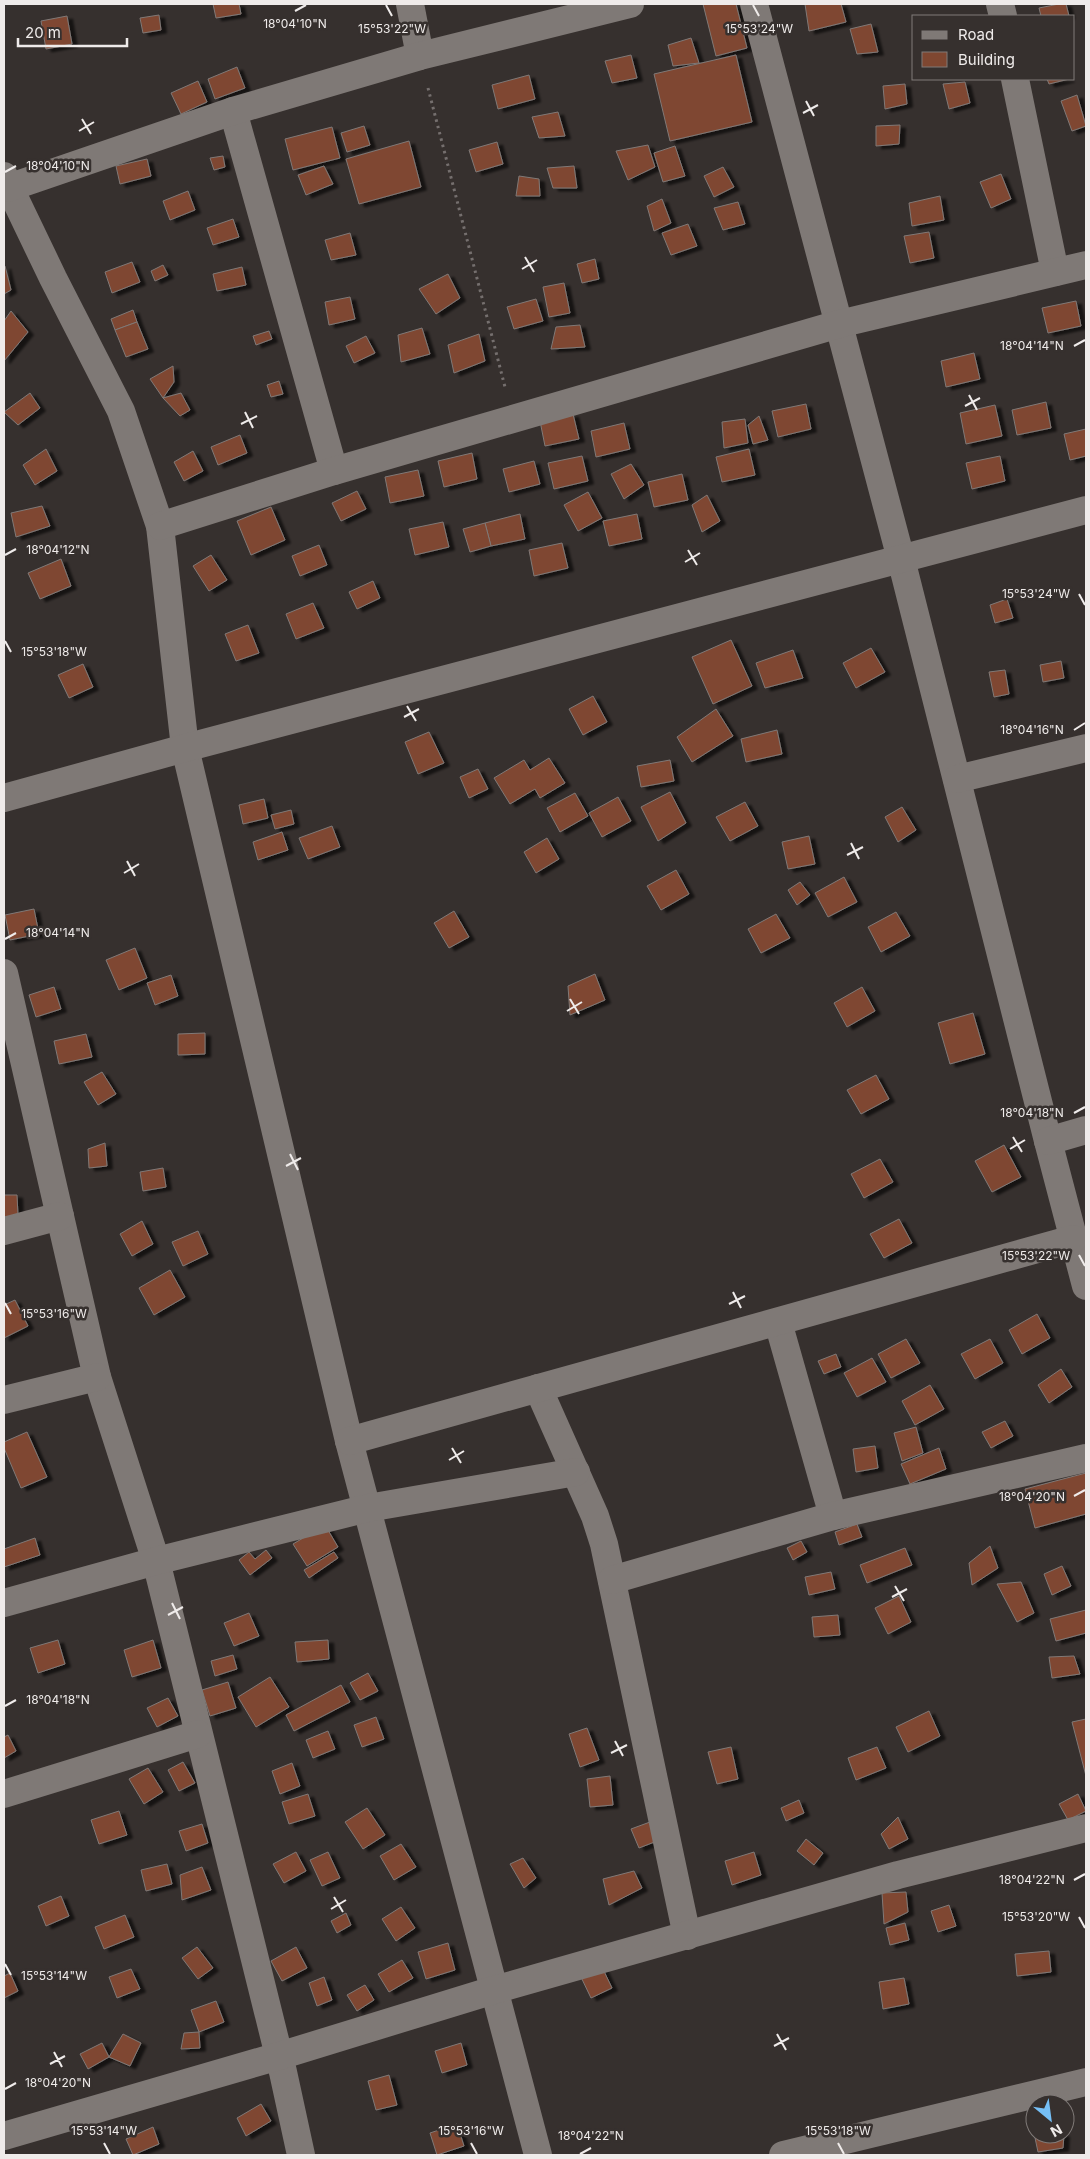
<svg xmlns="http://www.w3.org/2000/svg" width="1090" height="2159" font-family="Inter,sans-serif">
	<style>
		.building { fill: #7f4731; stroke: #807977; filter: url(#shadow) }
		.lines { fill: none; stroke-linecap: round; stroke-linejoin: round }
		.path { stroke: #756f6e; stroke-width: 3; stroke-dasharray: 2.5 4; stroke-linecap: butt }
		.minor { stroke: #7f7976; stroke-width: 28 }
		.ticks { fill: none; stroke: #efebea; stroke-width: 2 }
		.ticks-label { font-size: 12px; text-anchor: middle; fill: #efebea; stroke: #36302e; stroke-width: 5; stroke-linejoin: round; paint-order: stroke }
	</style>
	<defs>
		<filter id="shadow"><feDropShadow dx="5.5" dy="3" stdDeviation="1" flood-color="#0009"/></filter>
	</defs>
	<rect width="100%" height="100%" fill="#36302e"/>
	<g class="building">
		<path d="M213,4H239L241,14L216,18Z"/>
		<path d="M703,4H736L747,48L716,56Z"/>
		<path d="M805,4H841L846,22L809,31Z"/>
		<path d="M1059,4H1066L1069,16H1041L1039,8Z"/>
		<path d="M159,15L161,30L143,33L140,18Z"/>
		<path d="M67,16L72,44L46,49L41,21Z"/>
		<path d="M871,24L878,52L857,54L850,29Z"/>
		<path d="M691,38L699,63L673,66L668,45Z"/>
		<path d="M631,55L637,78L612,83L605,61Z"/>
		<path d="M736,55L752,122L670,141L654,74Z"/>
		<path d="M237,67L245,88L215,99L208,79Z"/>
		<path d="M529,75L535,99L498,109L492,85Z"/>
		<path d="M1047,79H1069L1049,84Z"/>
		<path d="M198,81L207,102L181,114L171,93Z"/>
		<path d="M965,82L970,103L949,109L943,84Z"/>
		<path d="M905,84L907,104L885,109L883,86Z"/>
		<path d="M1077,95L1086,126L1072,131L1061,101Z"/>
		<path d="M558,112L565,136L539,138L532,117Z"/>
		<path d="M900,125L899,144L876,146V126Z"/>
		<path d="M364,126L370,145L347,152L341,133Z"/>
		<path d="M332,127L340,158L293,170L285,139Z"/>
		<path d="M409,141L421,187L359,204L346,159Z"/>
		<path d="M497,142L503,164L476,172L469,150Z"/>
		<path d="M648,145L655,167L628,180L616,151Z"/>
		<path d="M675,146L685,176L663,182L654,153Z"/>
		<path d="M223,156L225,167L214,170L210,158Z"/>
		<path d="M147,159L151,176L120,184L116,166Z"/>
		<path d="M324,166L333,184L306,195L298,175Z"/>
		<path d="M574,166L577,188H553L547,168Z"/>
		<path d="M723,167L734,187L714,197L704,176Z"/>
		<path d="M1001,174L1011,199L991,208L980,182Z"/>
		<path d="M519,176L539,179L540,196H516Z"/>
		<path d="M188,191L195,210L170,220L163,201Z"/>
		<path d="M940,196L944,220L912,226L909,203Z"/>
		<path d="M662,199L671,223L654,231L647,206Z"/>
		<path d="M738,202L745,224L723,230L714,208Z"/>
		<path d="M233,219L239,237L213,245L207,228Z"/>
		<path d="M688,224L697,246L671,255L662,233Z"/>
		<path d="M929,232L934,258L910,263L904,236Z"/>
		<path d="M350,233L356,255L331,260L325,240Z"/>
		<path d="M595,259L599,279L582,283L577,264Z"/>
		<path d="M132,262L140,282L112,293L105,272Z"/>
		<path d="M163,265L168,275L155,281L151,271Z"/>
		<path d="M5,266L11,290L4,294V267Z"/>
		<path d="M242,267L246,285L217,291L213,274Z"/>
		<path d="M448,274L460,298L436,314L419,289Z"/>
		<path d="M564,283L570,313L549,317L543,287Z"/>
		<path d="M350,297L355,319L329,325L325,302Z"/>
		<path d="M536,299L543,321L514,329L507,307Z"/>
		<path d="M1076,301L1081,326L1048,333L1042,308Z"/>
		<path d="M133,310L137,322L115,330L111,319Z"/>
		<path d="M11,311L28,332L4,361V321Z"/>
		<path d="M137,322L148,349L126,357L115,330Z"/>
		<path d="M580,325L585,347L551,349L556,327Z"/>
		<path d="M422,328L430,354L401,362L398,335Z"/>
		<path d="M269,331L272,339L256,345L253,336Z"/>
		<path d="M479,334L485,361L454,373L448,345Z"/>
		<path d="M366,336L375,353L354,363L346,346Z"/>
		<path d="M974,353L980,379L946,387L941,361Z"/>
		<path d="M173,366L174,382L163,398L150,379Z"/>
		<path d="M279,381L283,394L271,397L267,385Z"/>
		<path d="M30,393L40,408L18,425L4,412Z"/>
		<path d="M181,393L190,410L180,416L163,398Z"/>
		<path d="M1046,402L1051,428L1017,435L1012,410Z"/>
		<path d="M806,404L811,429L778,437L772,411Z"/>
		<path d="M995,405L1002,436L966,444L960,413Z"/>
		<path d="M573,414L579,439L545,446L540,421Z"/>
		<path d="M759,416L768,440L753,444L748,425Z"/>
		<path d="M745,419L748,443L724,448L722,422Z"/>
		<path d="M624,423L630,449L596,457L591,431Z"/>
		<path d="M1086,429V456L1070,460L1064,434Z"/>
		<path d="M240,435L247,453L218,465L211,447Z"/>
		<path d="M46,449L57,471L35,485L23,465Z"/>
		<path d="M749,449L755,475L722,482L716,457Z"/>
		<path d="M193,451L203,471L184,481L174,462Z"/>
		<path d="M472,453L477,479L444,487L438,461Z"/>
		<path d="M582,456L588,481L554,489L548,463Z"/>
		<path d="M1000,456L1005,481L972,489L966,463Z"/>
		<path d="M534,461L540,484L509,492L503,469Z"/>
		<path d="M631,464L644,485L624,499L611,474Z"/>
		<path d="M418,470L424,496L390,503L385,477Z"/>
		<path d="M682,474L688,500L654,507L648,482Z"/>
		<path d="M357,491L366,509L341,521L332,503Z"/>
		<path d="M588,492L602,518L578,531L564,505Z"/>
		<path d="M707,495L720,521L702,532L692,505Z"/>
		<path d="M42,506L50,526L16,537L11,513Z"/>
		<path d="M271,507L285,540L251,555L237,521Z"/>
		<path d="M520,514L525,539L491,546L485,523Z"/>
		<path d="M637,514L642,539L609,546L603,521Z"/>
		<path d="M443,522L449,547L415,555L409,529Z"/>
		<path d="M485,523L491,546L470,552L463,529Z"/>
		<path d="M562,543L568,568L534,576L529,550Z"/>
		<path d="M319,545L327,565L300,576L292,556Z"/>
		<path d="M211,555L227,580L209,591L193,566Z"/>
		<path d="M61,559L71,586L40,599L28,573Z"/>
		<path d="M373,581L380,598L357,609L349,592Z"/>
		<path d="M1007,599L1013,618L995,623L990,605Z"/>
		<path d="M313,603L324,628L296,639L286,614Z"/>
		<path d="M248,625L259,653L236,661L225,634Z"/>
		<path d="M731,640L752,686L713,704L692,657Z"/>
		<path d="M871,648L885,672L856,688L843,663Z"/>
		<path d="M793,650L803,678L765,688L756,663Z"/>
		<path d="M1061,661L1064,678L1043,682L1040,665Z"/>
		<path d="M83,664L93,687L69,698L58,675Z"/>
		<path d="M1005,670L1009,694L994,697L989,672Z"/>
		<path d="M593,696L607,722L583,735L569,709Z"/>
		<path d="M716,709L733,736L692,762L677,737Z"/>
		<path d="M777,730L782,754L746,762L741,739Z"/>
		<path d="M429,732L444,763L418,774L405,742Z"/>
		<path d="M549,758L565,783L540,798L535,789L510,804L494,778L524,760L530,770Z"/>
		<path d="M670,760L674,781L641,787L637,766Z"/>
		<path d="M478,769L488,789L469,798L460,777Z"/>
		<path d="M670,792L686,823L658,841L641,807Z"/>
		<path d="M575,793L588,816L560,832L547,808Z"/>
		<path d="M618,797L631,821L602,837L589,813Z"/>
		<path d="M264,799L268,818L243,824L239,805Z"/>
		<path d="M745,802L758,826L730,841L716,817Z"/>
		<path d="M902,807L916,830L898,842L885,817Z"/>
		<path d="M291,810L294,824L275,829L271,815Z"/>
		<path d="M332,826L340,847L308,859L299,838Z"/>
		<path d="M282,832L288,850L258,860L253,842Z"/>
		<path d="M809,836L815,864L788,869L782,842Z"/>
		<path d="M547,838L559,859L536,873L524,852Z"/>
		<path d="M676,870L689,894L661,910L647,886Z"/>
		<path d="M844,877L857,902L828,917L815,893Z"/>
		<path d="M800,882L810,895L797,905L788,890Z"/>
		<path d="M34,909L39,934L10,940L5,915Z"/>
		<path d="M454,911L469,937L449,948L434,923Z"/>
		<path d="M896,912L910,936L881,952L868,927Z"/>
		<path d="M776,914L790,938L761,953L748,929Z"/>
		<path d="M135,948L147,978L119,990L106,960Z"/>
		<path d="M595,974L605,1000L570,1015L568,986Z"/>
		<path d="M171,975L178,996L155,1005L147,983Z"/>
		<path d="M54,987L61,1009L36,1017L29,995Z"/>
		<path d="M862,987L875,1011L847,1027L834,1003Z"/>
		<path d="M973,1013L985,1054L950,1064L938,1023Z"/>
		<path d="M205,1033V1054L178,1055V1034Z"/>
		<path d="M86,1034L92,1057L59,1064L54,1041Z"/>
		<path d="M102,1072L116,1094L98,1105L84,1082Z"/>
		<path d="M876,1075L889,1099L861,1114L847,1090Z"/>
		<path d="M105,1143L107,1166L89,1168L88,1149Z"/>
		<path d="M1004,1145L1021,1177L992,1192L975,1161Z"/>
		<path d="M880,1159L893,1182L864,1198L851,1174Z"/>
		<path d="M163,1168L166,1187L143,1191L140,1172Z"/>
		<path d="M4,1195H17L18,1216L4,1217Z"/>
		<path d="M899,1219L912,1243L884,1258L870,1234Z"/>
		<path d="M142,1221L153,1244L132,1256L120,1234Z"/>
		<path d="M198,1231L208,1254L183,1266L172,1242Z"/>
		<path d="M170,1270L185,1297L154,1315L139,1288Z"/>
		<path d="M15,1300L28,1326L4,1338V1305Z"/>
		<path d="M1037,1314L1050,1338L1022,1354L1009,1330Z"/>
		<path d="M906,1339L920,1363L891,1378L878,1354Z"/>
		<path d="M990,1339L1003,1363L975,1379L961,1354Z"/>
		<path d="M836,1354L841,1367L824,1374L818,1361Z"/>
		<path d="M872,1358L886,1382L857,1397L844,1373Z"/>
		<path d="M1061,1369L1072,1387L1049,1403L1038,1385Z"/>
		<path d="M930,1385L944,1409L915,1425L902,1401Z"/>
		<path d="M1005,1421L1013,1436L991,1448L982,1432Z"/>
		<path d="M916,1427L923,1453L902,1461L894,1433Z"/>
		<path d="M27,1432L47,1477L21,1488L4,1448V1442Z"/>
		<path d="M875,1446L878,1468L856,1472L853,1449Z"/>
		<path d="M939,1448L946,1469L910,1484L901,1464Z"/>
		<path d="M1086,1473V1514L1035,1528L1025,1489Z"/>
		<path d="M857,1524L862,1537L839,1545L835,1532Z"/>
		<path d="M325,1525L338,1547L307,1566L293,1544Z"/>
		<path d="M35,1538L40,1555L4,1567V1549Z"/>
		<path d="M801,1541L807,1552L793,1560L787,1548Z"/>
		<path d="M990,1546L998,1568L972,1585L969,1563Z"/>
		<path d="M905,1548L912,1565L867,1583L860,1565Z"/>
		<path d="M266,1550L272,1558L250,1575L239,1560L249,1552L255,1559Z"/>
		<path d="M334,1552L338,1558L309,1578L304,1570Z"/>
		<path d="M1062,1566L1071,1586L1052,1595L1044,1574Z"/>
		<path d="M831,1572L835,1589L809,1595L805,1577Z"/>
		<path d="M1021,1582L1034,1613L1017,1622L997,1584Z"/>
		<path d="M899,1596L911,1622L888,1634L875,1608Z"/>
		<path d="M1086,1610V1633L1056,1641L1050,1619Z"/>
		<path d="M249,1613L259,1636L234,1646L224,1623Z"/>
		<path d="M838,1615L840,1635L814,1637L812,1617Z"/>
		<path d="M58,1640L65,1664L38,1673L30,1648Z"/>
		<path d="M153,1640L161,1668L132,1677L124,1650Z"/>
		<path d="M328,1640L329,1659L297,1662L295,1642Z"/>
		<path d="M233,1655L237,1669L215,1676L211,1661Z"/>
		<path d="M1074,1656L1080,1674L1052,1678L1049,1657Z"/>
		<path d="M368,1673L378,1691L360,1700L350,1683Z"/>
		<path d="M270,1677L289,1707L256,1727L238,1697Z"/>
		<path d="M228,1682L236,1708L210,1716L202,1690Z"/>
		<path d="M341,1685L350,1702L294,1731L286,1715Z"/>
		<path d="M168,1698L178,1716L157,1727L147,1708Z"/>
		<path d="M929,1711L940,1736L908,1752L896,1727Z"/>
		<path d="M376,1717L384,1739L362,1747L354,1725Z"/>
		<path d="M1086,1719V1776L1072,1722Z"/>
		<path d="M587,1728L599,1760L580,1767L569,1734Z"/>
		<path d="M328,1731L335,1749L313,1758L306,1740Z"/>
		<path d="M8,1735L16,1751L4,1758V1737Z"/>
		<path d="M731,1747L738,1779L717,1784L708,1752Z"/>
		<path d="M877,1747L886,1768L856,1780L848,1758Z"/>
		<path d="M183,1762L195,1783L179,1791L168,1770Z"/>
		<path d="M292,1763L300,1786L280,1794L272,1771Z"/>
		<path d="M148,1768L163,1792L144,1804L129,1779Z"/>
		<path d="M610,1776L613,1805L590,1807L587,1779Z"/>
		<path d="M308,1794L315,1816L289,1824L282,1802Z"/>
		<path d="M1078,1794L1086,1811L1068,1820L1059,1804Z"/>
		<path d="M799,1800L804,1813L786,1821L781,1808Z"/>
		<path d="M367,1808L385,1835L363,1849L345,1822Z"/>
		<path d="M119,1811L127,1835L99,1844L91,1820Z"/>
		<path d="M898,1817L908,1839L889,1849L881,1834Z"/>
		<path d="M650,1822L657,1841L639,1848L631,1829Z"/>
		<path d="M202,1824L208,1843L186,1851L179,1831Z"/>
		<path d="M806,1839L823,1853L814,1865L797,1851Z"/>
		<path d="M401,1844L416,1867L394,1880L380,1856Z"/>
		<path d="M296,1852L306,1871L284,1883L273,1864Z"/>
		<path d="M328,1852L340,1878L322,1886L310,1860Z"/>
		<path d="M754,1852L761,1875L732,1885L725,1861Z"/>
		<path d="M523,1858L536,1878L524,1888L510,1864Z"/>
		<path d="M167,1864L172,1884L146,1891L141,1870Z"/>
		<path d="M202,1867L211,1890L182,1900L180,1875Z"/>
		<path d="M634,1871L642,1888L609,1905L603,1879Z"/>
		<path d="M906,1892L908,1912L884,1924L882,1893Z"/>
		<path d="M61,1896L69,1916L46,1926L38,1906Z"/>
		<path d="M949,1905L956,1926L938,1932L931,1911Z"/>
		<path d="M401,1907L415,1928L396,1941L382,1919Z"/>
		<path d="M346,1913L351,1925L337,1933L331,1921Z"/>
		<path d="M125,1915L134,1937L104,1949L95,1927Z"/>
		<path d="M905,1923L909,1940L890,1945L886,1928Z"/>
		<path d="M448,1943L455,1970L426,1979L418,1952Z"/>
		<path d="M197,1947L213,1968L198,1979L182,1958Z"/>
		<path d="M296,1947L307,1968L282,1981L271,1961Z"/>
		<path d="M1049,1951L1051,1972L1017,1976L1015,1954Z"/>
		<path d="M402,1960L413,1978L389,1992L378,1974Z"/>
		<path d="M601,1965L612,1988L591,1998L580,1975Z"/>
		<path d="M131,1969L140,1989L117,1998L109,1977Z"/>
		<path d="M10,1973L18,1991L4,1998V1976Z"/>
		<path d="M324,1977L332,2000L317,2006L309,1983Z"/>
		<path d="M904,1978L909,2004L883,2009L879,1982Z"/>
		<path d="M365,1985L374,2000L357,2011L347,1995Z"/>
		<path d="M216,2001L224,2022L199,2032L191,2010Z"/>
		<path d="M199,2032L200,2048L181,2049L184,2033Z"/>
		<path d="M123,2034L141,2043L130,2066L109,2057Z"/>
		<path d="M102,2043L109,2057L88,2069L80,2054Z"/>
		<path d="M461,2043L467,2065L442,2073L435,2051Z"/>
		<path d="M389,2075L397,2105L376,2110L368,2081Z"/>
		<path d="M261,2104L271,2121L246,2136L237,2118Z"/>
		<path d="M457,2124L464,2146L437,2155L430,2133Z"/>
		<path d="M153,2127L159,2144L133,2155L126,2139Z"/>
		<path d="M1034,2133L1064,2134L1063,2148L1038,2152Z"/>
	</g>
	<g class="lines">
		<path class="path" d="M428,88L505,387"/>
		<g class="minor">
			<path d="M410,4L420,56"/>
			<path d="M754,4L901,559L1048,1141L1086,1286"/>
			<path d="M1000,4L1003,16"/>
			<path d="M1015,79L1055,272"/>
			<path d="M233,111L334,471"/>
			<path d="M4,176L53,278L121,411L160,526L185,748L349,1441L538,2155"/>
			<path d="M8,188L233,111L420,56L630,4"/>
			<path d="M160,526L334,471L839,324L1086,265"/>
			<path d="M957,779L1086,748"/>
			<path d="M4,798L185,748L1086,510"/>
			<path d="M4,973L97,1377L156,1561L283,2072L301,2155"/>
			<path d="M1048,1141L1086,1130"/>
			<path d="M4,1231L60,1216"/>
			<path d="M778,1322L833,1516"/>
			<path d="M538,1388L595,1516L604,1544L687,1936"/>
			<path d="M4,1400L97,1377"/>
			<path d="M349,1441L1073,1239"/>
			<path d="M612,1580L833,1516L1086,1458"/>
			<path d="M4,1603L156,1561L368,1508L576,1472"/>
			<path d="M4,1794L198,1734"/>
			<path d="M4,2136L279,2056L494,1990L898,1875L1086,1828"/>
			<path d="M783,2155L1086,2082"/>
		</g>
	</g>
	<path class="ticks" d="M386,5L392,16M753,5L759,16M295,11L306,5M806,101L814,116M803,113L818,105M82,119L91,134M79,131L94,122M5,172L16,166M525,257L534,272M522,269L537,260M1074,346L1085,340M969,395L977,410M965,406L980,398M245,412L253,428M241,424L257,416M688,550L697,565M5,555L16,549M685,562L700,553M1079,594L1085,605M5,641L11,652M407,706L416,721M404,717L419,709M1074,730L1085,723M851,843L859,859M847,855L863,847M127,861L135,876M124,873L139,864M5,939L16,933M570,999L579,1014M567,1011L582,1002M1074,1113L1085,1107M1013,1137L1022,1152M1010,1149L1025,1140M290,1154L298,1170M286,1166L301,1158M1079,1255L1085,1266M733,1292L741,1308M5,1303L11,1314M729,1304L745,1296M452,1448L461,1463M449,1460L464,1451M1074,1496L1085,1490M895,1586L904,1601M892,1597L907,1589M172,1603L180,1619M168,1615L183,1607M5,1706L16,1700M615,1741L623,1756M611,1753L627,1745M1074,1880L1085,1874M334,1897L343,1912M331,1909L346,1900M1079,1917L1085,1928M5,1964L11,1975M777,2034L786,2050M774,2046L789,2038M54,2052L62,2067M50,2064L65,2056M5,2089L16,2083M104,2143L110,2154M471,2143L477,2154M838,2143L844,2154M580,2154L591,2148"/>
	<g class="ticks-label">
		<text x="295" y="28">18°04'10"N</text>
		<text x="392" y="33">15°53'22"W</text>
		<text x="759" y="33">15°53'24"W</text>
		<text x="58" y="170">18°04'10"N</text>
		<text x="1032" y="350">18°04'14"N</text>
		<text x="58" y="554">18°04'12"N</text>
		<text x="1036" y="598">15°53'24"W</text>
		<text x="54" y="656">15°53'18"W</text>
		<text x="1032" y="734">18°04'16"N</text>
		<text x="58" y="937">18°04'14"N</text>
		<text x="1032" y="1117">18°04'18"N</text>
		<text x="1036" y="1260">15°53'22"W</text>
		<text x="54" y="1318">15°53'16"W</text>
		<text x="1032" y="1501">18°04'20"N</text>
		<text x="58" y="1704">18°04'18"N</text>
		<text x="1032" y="1884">18°04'22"N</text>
		<text x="1036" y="1921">15°53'20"W</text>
		<text x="54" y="1980">15°53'14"W</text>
		<text x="58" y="2087">18°04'20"N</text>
		<text x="104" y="2135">15°53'14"W</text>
		<text x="471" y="2135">15°53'16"W</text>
		<text x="838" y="2135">15°53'18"W</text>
		<text x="591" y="2140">18°04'22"N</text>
	</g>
	<rect width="1090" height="2159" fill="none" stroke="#efebea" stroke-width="10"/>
	<rect x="912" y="15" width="162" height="65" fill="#36302e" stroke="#807b79"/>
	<rect x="922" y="31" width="25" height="8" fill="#7f7976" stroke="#807b79"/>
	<text x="958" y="40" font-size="15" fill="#efebea">Road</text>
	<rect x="922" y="52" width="25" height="15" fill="#7f4731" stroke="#807b79"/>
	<text x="958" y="65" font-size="15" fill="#efebea">Building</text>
	<g transform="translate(1050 2119) rotate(151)"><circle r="24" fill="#36302e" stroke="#807b79"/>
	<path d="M0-4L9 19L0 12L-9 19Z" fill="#76c0f7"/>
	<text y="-8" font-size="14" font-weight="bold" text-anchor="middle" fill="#efebea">N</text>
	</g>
	<path d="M18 38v8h109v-8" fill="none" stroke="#efebea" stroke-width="2.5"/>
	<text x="25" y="38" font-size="15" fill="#efebea" stroke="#36302e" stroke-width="4" paint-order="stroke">20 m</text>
</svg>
